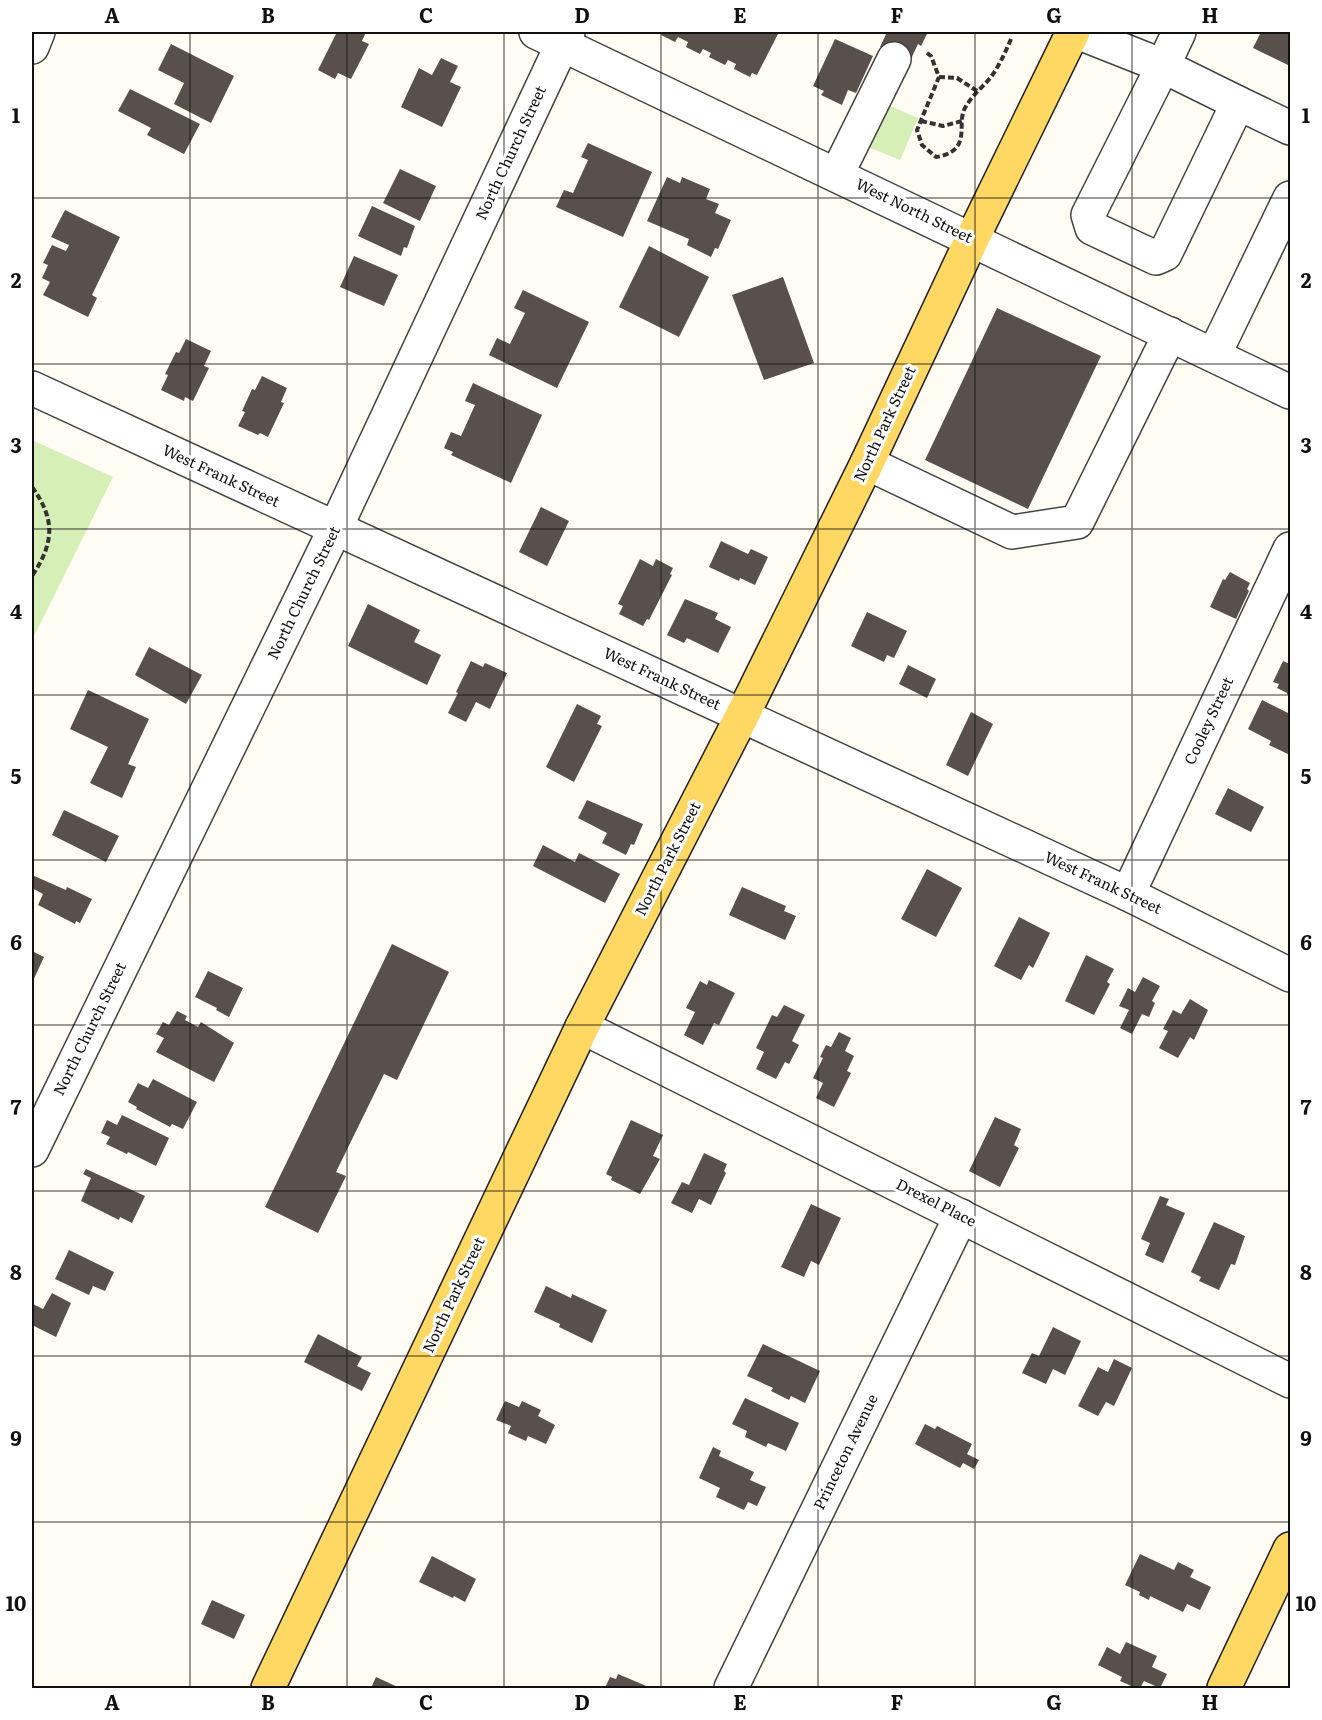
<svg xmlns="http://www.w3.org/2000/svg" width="1322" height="1720" font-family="Literata,serif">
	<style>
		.grass { fill: #d5efb7 }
		.building { fill: #5a504b }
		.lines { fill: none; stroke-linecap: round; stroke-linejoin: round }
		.minor-casing { stroke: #434343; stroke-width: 36 }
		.major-casing { stroke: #212121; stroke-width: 36 }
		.path { stroke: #323232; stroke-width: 4; stroke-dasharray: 6 3; stroke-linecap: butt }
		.minor { stroke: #fff; stroke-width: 33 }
		.major { stroke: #ffd763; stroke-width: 33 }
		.grid { fill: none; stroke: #101010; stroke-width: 1.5; stroke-opacity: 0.55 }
		.labels { text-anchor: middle; stroke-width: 6; stroke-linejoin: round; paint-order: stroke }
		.street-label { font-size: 15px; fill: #101010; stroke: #fff }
		.neatline { fill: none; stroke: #101010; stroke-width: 2 }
		.grid-label { font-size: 20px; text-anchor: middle; font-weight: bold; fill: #101010 }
	</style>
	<rect width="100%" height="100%" fill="#fffcf3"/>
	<g class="grass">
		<path d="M883,103L918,118L900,160L866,146Z"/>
		<path d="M32,440L113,477L32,640Z"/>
	</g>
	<g class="building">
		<path d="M337,32H366L362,41L369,44L351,79L338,73L335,79L318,70Z"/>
		<path d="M663,32H779L757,75L752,73L750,77L734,69L736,64L728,60L725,65L709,57L711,53L703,49L700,54L686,47L688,42L678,37L675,42L661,35Z"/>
		<path d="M887,32H928L921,46L918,44L910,61L880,47Z"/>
		<path d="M1261,32H1290V66L1253,48Z"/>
		<path d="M835,39L873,56L856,93L848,90L842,105L821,95L824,91L813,86Z"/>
		<path d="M171,44L234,76L211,123L174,104L184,83L158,70Z"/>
		<path d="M441,58L458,66L450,82L461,87L442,127L401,107L419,68L432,75Z"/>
		<path d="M130,89L200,124L184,154L147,135L151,128L118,111Z"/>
		<path d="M588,143L652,172L623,237L556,207L564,190L573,193L588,160L581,157Z"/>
		<path d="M400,169L436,186L420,221L383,203Z"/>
		<path d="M667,177L680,183L682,177L710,189L706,199L719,204L715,213L731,220L718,249L715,248L711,257L687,245L689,239L647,221Z"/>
		<path d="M372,206L415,226L407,248L404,247L401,256L358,236Z"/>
		<path d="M65,210L120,237L92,295L97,298L88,317L43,295L50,282L42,278L48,265L43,263L52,245L66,251L69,245L51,237Z"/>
		<path d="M649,246L709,277L679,337L619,307Z"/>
		<path d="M354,256L398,275L384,306L340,287Z"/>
		<path d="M783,277L814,363L764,380L732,295Z"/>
		<path d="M523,290L589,322L557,388L489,355L497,338L510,344L525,313L514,308Z"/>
		<path d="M997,308L1101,356L1028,509L925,460Z"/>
		<path d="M186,339L211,351L204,366L209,368L193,401L185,397L184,401L161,390L168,375L165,374L176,352L179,353Z"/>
		<path d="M262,376L287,388L281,402L284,403L268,437L260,433L258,435L238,426L245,412L242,411L252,389L255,390Z"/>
		<path d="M473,383L542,415L511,483L451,455L453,452L444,448L451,432L461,436L475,405L465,401Z"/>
		<path d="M541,507L569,521L547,566L519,552Z"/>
		<path d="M721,541L748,554L751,549L768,557L755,585L740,578L739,581L709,567Z"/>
		<path d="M640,559L653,566L656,559L673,568L670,574L672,575L649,620L647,619L643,626L619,614L623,606L618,604Z"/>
		<path d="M1230,572L1250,583L1247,589L1249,591L1236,619L1210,607L1223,579L1225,580Z"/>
		<path d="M685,599L718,613L715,619L731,627L718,653L687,638L684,643L667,635Z"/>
		<path d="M368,604L420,630L414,642L441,655L427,685L348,646Z"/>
		<path d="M867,612L907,631L894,658L887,655L884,662L851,646Z"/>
		<path d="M149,647L202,675L186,704L135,675Z"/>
		<path d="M471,661L483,667L485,663L507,673L490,709L476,702L466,722L448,713L458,693L456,692Z"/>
		<path d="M1283,661L1290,664V696L1287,694V693L1277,688L1279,684L1273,682Z"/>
		<path d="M908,665L936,679L927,698L899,684Z"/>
		<path d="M88,690L149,719L128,764L136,767L122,798L90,783L108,747L70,729Z"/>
		<path d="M1262,700L1290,714V755L1269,745L1271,741L1248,729Z"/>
		<path d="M577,704L601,716L597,724L602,726L574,782L546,767Z"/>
		<path d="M971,712L993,724L968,776L946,765Z"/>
		<path d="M1228,788L1264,807L1251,832L1215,814Z"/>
		<path d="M587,800L643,824L634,845L631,844L626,855L602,843L607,833L578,818Z"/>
		<path d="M64,810L119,836L106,862L52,835Z"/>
		<path d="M543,845L575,862L579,853L620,874L605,903L533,866Z"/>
		<path d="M927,869L962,888L936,937L901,919Z"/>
		<path d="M32,875L66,890L67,887L92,899L80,923L76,921L75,924L38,905L43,894L32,888Z"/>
		<path d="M742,887L786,906L784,911L796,916L785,940L729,915Z"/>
		<path d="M1019,917L1050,933L1033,968L1029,965L1021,980L994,966Z"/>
		<path d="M392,944L449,972L397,1080L384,1074L336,1172L346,1176L318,1233L265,1207Z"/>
		<path d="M32,951L44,957L32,983Z"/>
		<path d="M1086,955L1114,969L1107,982L1110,984L1094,1015L1065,1001Z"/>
		<path d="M208,971L243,988L229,1017L216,1010L217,1008L195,997Z"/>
		<path d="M1143,977L1160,986L1152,1001L1155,1003L1149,1017L1142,1014L1132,1034L1120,1028L1129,1010L1119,1006L1128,988L1135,992Z"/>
		<path d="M709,980L735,993L719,1025L714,1023L703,1045L684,1035L695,1012L686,1008L700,981L707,985Z"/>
		<path d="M1190,999L1208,1010L1194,1040L1190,1037L1178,1058L1159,1048L1168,1031L1163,1029L1173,1010L1181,1014Z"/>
		<path d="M784,1005L805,1015L792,1041L799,1045L789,1064L785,1062L776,1079L756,1069L764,1052L756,1048L772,1015L777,1017Z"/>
		<path d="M177,1011L187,1016L185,1020L198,1027L201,1022L234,1043L214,1082L156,1052L164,1038L156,1034L163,1022L169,1025Z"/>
		<path d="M839,1032L851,1038L845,1051L854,1056L847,1071L851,1073L834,1107L816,1098L823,1083L813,1078L823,1058L820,1057L826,1045L831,1047Z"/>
		<path d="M153,1079L197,1102L183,1129L172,1124L170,1127L136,1109L137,1107L128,1102L138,1083L148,1088Z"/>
		<path d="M122,1115L169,1138L156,1166L128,1152L127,1154L106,1144L110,1137L101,1133L107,1120L117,1125Z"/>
		<path d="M995,1117L1021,1129L1014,1145L1019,1148L1000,1187L969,1171Z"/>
		<path d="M631,1120L663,1135L653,1156L660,1159L640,1194L611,1180L612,1177L606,1174Z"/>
		<path d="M704,1153L727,1164L724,1171L726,1173L711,1205L699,1199L692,1213L671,1203L682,1182L689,1185Z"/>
		<path d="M86,1169L145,1196L132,1223L120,1217L119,1220L81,1201L91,1178L83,1174Z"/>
		<path d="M1160,1196L1169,1199L1166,1205L1185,1213L1163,1263L1145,1255L1150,1243L1141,1239Z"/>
		<path d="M811,1204L841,1218L819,1265L811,1261L804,1277L781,1267Z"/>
		<path d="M1214,1222L1245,1236L1235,1265L1231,1264L1219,1290L1199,1281L1201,1277L1191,1272Z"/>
		<path d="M69,1250L114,1272L105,1291L93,1286L89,1295L55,1279Z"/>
		<path d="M546,1286L571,1298L572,1294L607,1310L592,1343L559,1327L560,1324L534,1312Z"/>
		<path d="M52,1293L71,1303L56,1337L32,1325L33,1304L43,1309Z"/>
		<path d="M1053,1327L1081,1341L1065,1375L1053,1369L1046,1384L1022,1373L1032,1353L1039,1356Z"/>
		<path d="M318,1334L362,1357L357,1366L371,1373L362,1391L304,1362Z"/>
		<path d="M763,1344L820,1371L805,1403L791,1396L789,1400L771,1391L773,1388L747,1376Z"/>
		<path d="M1114,1359L1132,1368L1114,1406L1106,1402L1098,1416L1078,1406L1098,1367L1108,1372Z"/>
		<path d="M745,1398L799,1423L786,1451L768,1443L766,1447L745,1437L747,1431L732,1424Z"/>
		<path d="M505,1401L519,1407L522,1401L541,1410L538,1416L555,1425L546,1444L528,1436L526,1441L508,1433L511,1426L496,1420Z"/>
		<path d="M925,1424L935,1429L937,1426L972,1444L967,1454L979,1460L974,1469L963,1463L960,1468L915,1444Z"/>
		<path d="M713,1447L721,1451L719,1456L754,1472L750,1480L766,1487L757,1506L748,1502L744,1510L716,1497L720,1488L699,1478Z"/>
		<path d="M1140,1554L1174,1570L1178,1562L1194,1570L1190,1577L1211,1587L1200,1610L1187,1604L1183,1612L1150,1596L1149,1600L1139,1595L1140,1592L1125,1585Z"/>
		<path d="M432,1556L476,1579L465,1602L454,1596L453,1598L419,1582Z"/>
		<path d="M212,1600L245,1615L234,1639L201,1624Z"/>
		<path d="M1126,1642L1157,1656L1152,1667L1167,1674L1160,1688L1144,1681L1140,1688H1136L1120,1681L1122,1677L1098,1665L1107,1647L1120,1654Z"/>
		<path d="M618,1674L651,1688H605L610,1677L616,1679Z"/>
		<path d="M376,1677L400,1688H371Z"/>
	</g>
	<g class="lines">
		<g class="minor-casing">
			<g id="minor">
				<path d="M536,32L1290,392"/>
				<path d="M1077,32L1163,66L1088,215L1092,228L1156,258L1165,254L1238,103L1290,128"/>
				<path d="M1179,32L1163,66L1238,103"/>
				<path d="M32,47L38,32"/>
				<path d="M837,174L894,59"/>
				<path d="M1214,355L1290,198"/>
				<path d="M32,388L1128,894L1290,975"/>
				<path d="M867,463L1012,532L1077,522L1170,334"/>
				<path d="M1128,894L1290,549"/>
				<path d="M582,1027L1290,1381"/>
				<path d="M32,1150L335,529L568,32"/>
				<path d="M731,1688L961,1216"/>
			</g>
		</g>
		<g class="major-casing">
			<g id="major">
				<path d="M268,1688L582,1027L742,716L867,463L972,239L1073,32"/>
				<path d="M1224,1688L1290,1549"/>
			</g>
		</g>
		<g class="path">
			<path d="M927,53L931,56L939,77L917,130L922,145L936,157C944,156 952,153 957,147C965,135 959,122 964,110C970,97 982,88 991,77C999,66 1005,53 1011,39"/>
			<path d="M939,77L957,78L977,91"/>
			<path d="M921,121L943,126L962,121"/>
			<path d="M32,487C56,520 54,543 32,576"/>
		</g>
		<use href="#minor" class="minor"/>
		<use href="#major" class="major"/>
	</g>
	<path class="grid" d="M190,32V1688M347,32V1688M504,32V1688M661,32V1688M818,32V1688M975,32V1688M1132,32V1688M32,198H1290M32,364H1290M32,529H1290M32,695H1290M32,860H1290M32,1025H1290M32,1191H1290M32,1356H1290M32,1522H1290"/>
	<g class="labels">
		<g class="street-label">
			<text transform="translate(511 153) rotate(-65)" y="5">North Church Street</text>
			<text transform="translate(914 211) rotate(26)" y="5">West North Street</text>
			<text transform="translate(885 424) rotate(-65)" y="5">North Park Street</text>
			<text transform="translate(221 476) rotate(25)" y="5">West Frank Street</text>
			<text transform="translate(304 593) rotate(-64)" y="5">North Church Street</text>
			<text transform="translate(662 679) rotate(25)" y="5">West Frank Street</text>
			<text transform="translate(1209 721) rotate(-65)" y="5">Cooley Street</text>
			<text transform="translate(668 859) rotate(-63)" y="5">North Park Street</text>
			<text transform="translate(1103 883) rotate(25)" y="5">West Frank Street</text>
			<text transform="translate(90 1029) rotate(-64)" y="5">North Church Street</text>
			<text transform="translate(936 1203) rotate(27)" y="5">Drexel Place</text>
			<text transform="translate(454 1295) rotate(-65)" y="5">North Park Street</text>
			<text transform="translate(846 1452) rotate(-64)" y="5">Princeton Avenue</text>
		</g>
	</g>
	<rect width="1322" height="1720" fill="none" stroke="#ffffff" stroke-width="66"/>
	<rect x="33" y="33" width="1256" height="1654" class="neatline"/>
	<g class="grid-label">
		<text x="112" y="23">A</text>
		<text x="268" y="23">B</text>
		<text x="426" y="23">C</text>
		<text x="582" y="23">D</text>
		<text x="740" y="23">E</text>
		<text x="897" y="23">F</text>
		<text x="1054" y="23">G</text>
		<text x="1210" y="23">H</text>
		<text x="16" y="123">1</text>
		<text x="1306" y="123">1</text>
		<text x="16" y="288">2</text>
		<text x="1306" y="288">2</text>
		<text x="16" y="453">3</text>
		<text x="1306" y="453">3</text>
		<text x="16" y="619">4</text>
		<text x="1306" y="619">4</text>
		<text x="16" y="784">5</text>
		<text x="1306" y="784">5</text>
		<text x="16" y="950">6</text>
		<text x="1306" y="950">6</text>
		<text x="16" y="1115">7</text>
		<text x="1306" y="1115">7</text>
		<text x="16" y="1280">8</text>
		<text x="1306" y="1280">8</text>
		<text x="16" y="1446">9</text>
		<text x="1306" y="1446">9</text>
		<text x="16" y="1611">10</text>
		<text x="1306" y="1611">10</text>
		<text x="112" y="1710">A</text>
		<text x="268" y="1710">B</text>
		<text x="426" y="1710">C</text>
		<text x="582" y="1710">D</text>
		<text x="740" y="1710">E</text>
		<text x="897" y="1710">F</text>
		<text x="1054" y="1710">G</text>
		<text x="1210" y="1710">H</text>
	</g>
</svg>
